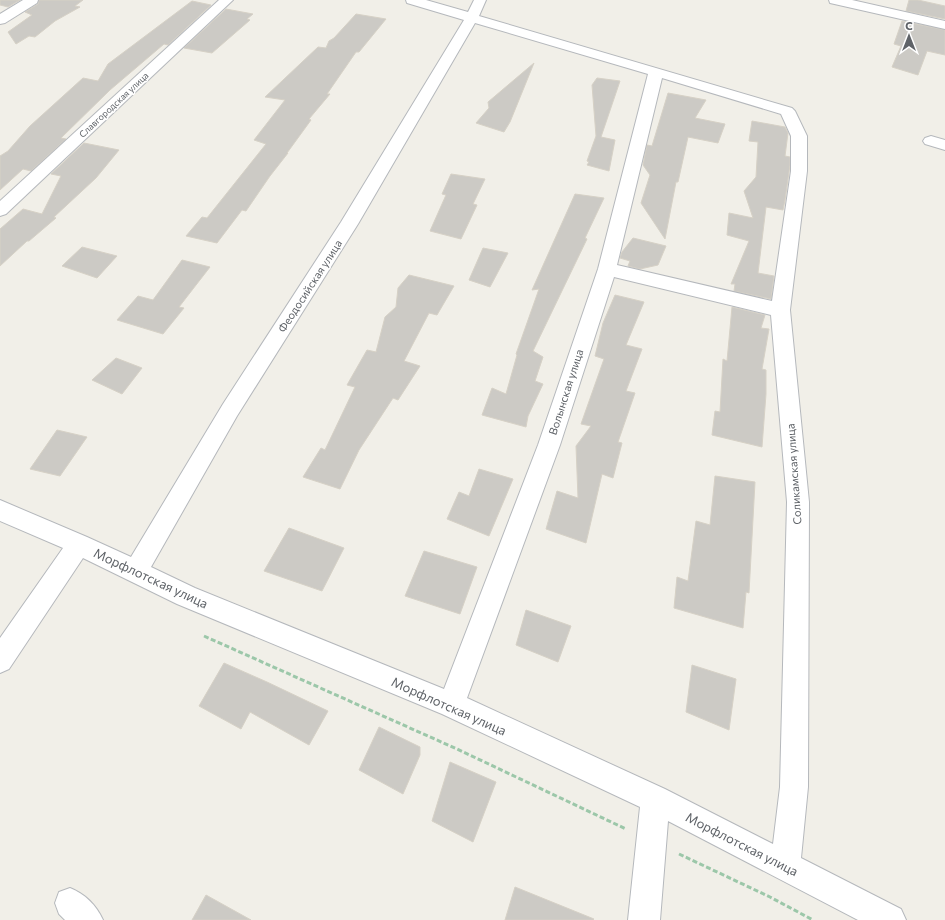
<svg xmlns="http://www.w3.org/2000/svg" width="945" height="920" font-family="Commissioner,sans-serif">
	<style>
		.building { fill: #cccac5; stroke: #d6d1c6 }
		.lines { fill: none; stroke-linecap: round; stroke-linejoin: round }
		.minor-casing { stroke: #b5b8bc; stroke-width: 2 }
		.path { stroke: #9cc7a9; stroke-width: 3; stroke-dasharray: 5 2.5; stroke-linecap: butt }
		.minor { fill: #fff; fill-rule: evenodd }
		.labels { text-anchor: middle; stroke-width: 3; stroke-linejoin: round; paint-order: stroke }
		.far-street-label { font-size: 9px; fill: #5f6368; stroke: #fff }
		.street-label { font-size: 11px; fill: #5f6368; stroke: #fff }
		.near-street-label { font-size: 13px; fill: #5f6368; stroke: #fff }
	</style>
	<rect width="100%" height="100%" fill="#f1efe8"/>
	<g class="building">
		<path d="M0,0H20L8,7L0,5Z"/>
		<path d="M39,0H83L75,6L80,7L55,21L35,37L29,36L16,44L8,32L32,15L25,12L38,4Z"/>
		<path d="M909,0H918L945,6V19L906,11Z"/>
		<path d="M192,1L211,5L168,45L164,44L110,90L61,138L66,139L31,171L23,169L0,190V156L8,151L30,126L83,78L98,81L108,64Z"/>
		<path d="M226,9L253,14L247,19L250,20L212,53L184,48Z"/>
		<path d="M356,14L386,19L359,52H356L327,94H330L309,119L311,120L287,153H288L270,176L246,211L242,210L217,243L186,236L202,217L207,218L266,144L254,140L285,100L265,97L318,47L326,48L329,41L334,38Z"/>
		<path d="M902,21L945,30V55L927,51L918,75L892,67L901,46L894,44Z"/>
		<path d="M534,63L510,122L504,132L476,123L489,108L488,102Z"/>
		<path d="M597,78L620,81L601,137L615,140L609,171L587,165L589,162L587,161L596,136L592,85Z"/>
		<path d="M668,93L706,100L695,118L725,124L718,143L688,137L678,182H676L665,239L641,203L650,175L643,165L647,145L652,146Z"/>
		<path d="M752,121L785,127L788,133L785,156L790,157V165L785,200L783,210L766,207L758,273L774,276L771,299L734,291L735,284H731L749,241L727,235L729,213L753,218L744,191L756,177L758,142L749,141Z"/>
		<path d="M84,143L119,150L96,178L54,217L56,218L29,241H27L0,266V229L23,209L42,214L61,176L51,174Z"/>
		<path d="M451,174L485,179L473,204L477,205L461,239L430,231L446,195L442,194Z"/>
		<path d="M575,194L604,198L585,238L587,239L533,351L543,357L535,381L543,384L528,416L526,427L482,415L492,388L506,394L517,355L516,354L539,289L532,290Z"/>
		<path d="M633,238L666,246L658,265L640,269L628,266L630,261L620,258L622,252Z"/>
		<path d="M82,247L117,256L97,278L62,266Z"/>
		<path d="M483,248L508,253L490,287L469,280Z"/>
		<path d="M182,260L210,267L179,307L184,308L163,334L117,320L138,296L153,300Z"/>
		<path d="M409,275L454,286L437,315L429,313L404,361L420,366L398,400L393,398L359,450L340,489L303,477L321,448L325,450L355,387L347,385L367,350L376,352L385,317L396,307L398,288Z"/>
		<path d="M615,295L644,302L626,345L642,349L626,391L635,393L618,442L622,443L613,478L602,474L586,543L546,529L557,491L578,498L576,446L591,426L581,424L604,359L595,356L603,323Z"/>
		<path d="M732,307L765,315L761,328L769,329L762,369L766,370V394L762,447L712,435L715,411L720,412L723,359L727,361Z"/>
		<path d="M116,358L142,368L122,394L92,380Z"/>
		<path d="M57,430L87,437L60,476L30,469Z"/>
		<path d="M479,469L513,479L489,536L447,519L459,492L469,496Z"/>
		<path d="M715,476L755,482L749,593L746,592L743,628L674,608L677,577L688,581L696,521L710,525Z"/>
		<path d="M289,528L344,548L322,591L264,571Z"/>
		<path d="M424,551L477,567L460,614L405,596Z"/>
		<path d="M526,610L571,626L558,662L516,645Z"/>
		<path d="M224,663L267,682L328,711L309,745L250,712L241,729L199,706Z"/>
		<path d="M692,665L736,679L729,730L686,712Z"/>
		<path d="M379,727L420,747V755L403,794L359,770Z"/>
		<path d="M450,762L496,782L473,842L432,821Z"/>
		<path d="M515,887L594,919L593,920H505Z"/>
		<path d="M206,895L251,920H192Z"/>
	</g>
	<g class="lines">
		<g class="minor-casing">
			<g id="minor">
				<path d="M23,0H38L37,3L5,23L0,24V14Z"/>
				<path d="M219,0H233L6,214L0,216V201Z"/>
				<path d="M406,0H426L468,12L474,0H486L479,16L792,108L795,111L807,136V171L790,310L809,502L808,787L801,858L901,909L906,920H858L668,821L660,920H628L640,807L442,714L177,604L83,558L9,669L0,673V638L63,548L0,521V500L87,537L131,557L223,404L341,222L464,20L407,3ZM475,23L648,74L598,269L538,445L444,689L195,588L151,567L237,416L358,224ZM662,78L781,114L791,136V171L772,301L617,265ZM614,277L771,315L787,502L780,787L773,844L665,789L467,698L560,445Z"/>
				<path d="M829,0H852L945,21V29L830,3Z"/>
				<path d="M931,136L945,140V150L925,144L923,141L925,138Z"/>
				<path d="M70,888C85,894 96,905 103,920H65L59,914L55,903L59,892Z"/>
			</g>
		</g>
		<g class="path">
			<path d="M204,636L457,749L626,829"/>
			<path d="M679,854L770,897L813,920"/>
		</g>
		<use href="#minor" class="minor"/>
	</g>
	<g class="labels">
		<g class="far-street-label">
			<text transform="translate(114 105) rotate(-43)" y="3">Славгородская улица</text>
		</g>
		<g class="street-label">
			<text transform="translate(310 286) rotate(-57)" y="4">Феодосийская улица</text>
			<text transform="translate(566 392) rotate(-72)" y="4">Волынская улица</text>
			<text transform="translate(794 474) rotate(-94)" y="4">Соликамская улица</text>
		</g>
		<g class="near-street-label">
			<text transform="translate(151 578) rotate(25)" y="5">Морфлотская улица</text>
			<text transform="translate(449 706) rotate(24)" y="5">Морфлотская улица</text>
			<text transform="translate(742 844) rotate(27)" y="5">Морфлотская улица</text>
		</g>
	</g>
	<g transform="translate(909 36)" stroke="#ffffff" stroke-width="3" paint-order="stroke">
	<path d="M0-3L7 15L0 10L-7 15Z" fill="#5f6368"/>
	<text y="-6" font-size="11" font-weight="bold" text-anchor="middle" fill="#5f6368">С</text>
	</g>
</svg>
